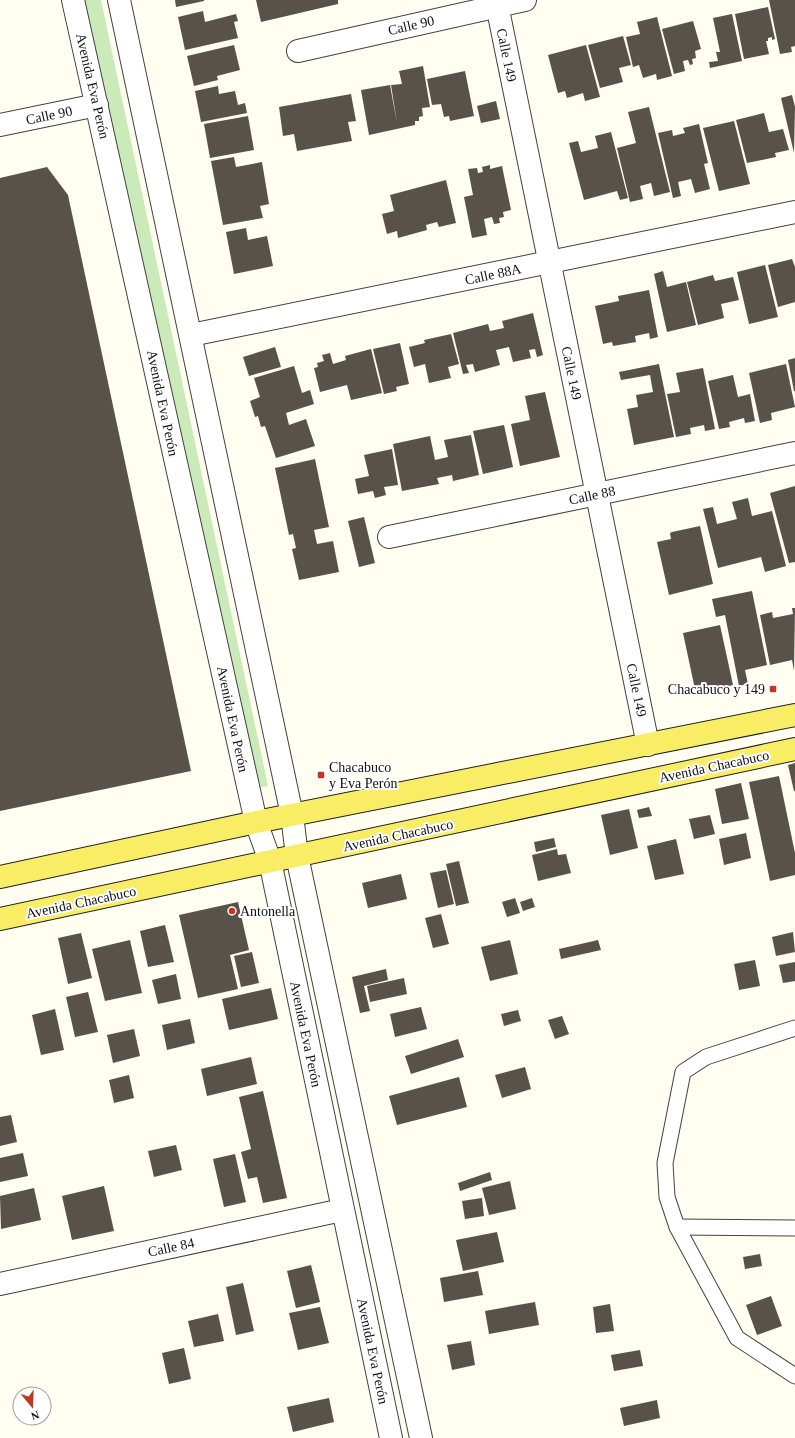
<svg xmlns="http://www.w3.org/2000/svg" width="795" height="1438" font-family="Georgia,serif">
	<style>
		.green { fill: #cbeaba }
		.building { fill: #58524b }
		.lines { fill: none; stroke-linecap: round; stroke-linejoin: round }
		.service-casing { stroke: #424242; stroke-width: 17 }
		.minor-casing { stroke: #424242; stroke-width: 24 }
		.tertiary-casing { stroke: #424242; stroke-width: 24 }
		.primary-casing { stroke: #202020; stroke-width: 24 }
		.service { stroke: #fff; stroke-width: 15 }
		.minor { stroke: #fff; stroke-width: 22 }
		.tertiary { stroke: #fff; stroke-width: 22 }
		.primary { stroke: #f9ed66; stroke-width: 22 }
		.poi-dot { fill: #c13625; stroke: #fff; stroke-width: 1.5 }
		.labels { text-anchor: middle; stroke-width: 4; stroke-linejoin: round; paint-order: stroke }
		.street-label { font-size: 14px; fill: #0f0f0f; stroke: #fff }
		.poi-label { font-size: 14px; fill: #0f0f0f; stroke: #fff; text-anchor: start }
	</style>
	<rect width="100%" height="100%" fill="#fffef1"/>
	<path class="green" d="M83,0H101L268,786L251,789Z"/>
	<g class="building">
		<path d="M175,0H204V1L176,7Z"/>
		<path d="M256,0H338V4L261,22Z"/>
		<path d="M769,0H795V46L791,47L792,52L780,54Z"/>
		<path d="M768,7L775,39L772,40V37L768,38V41H766L769,54L744,59L735,14Z"/>
		<path d="M203,11L205,22L236,14L238,21L234,22L238,38L185,50L178,17Z"/>
		<path d="M732,14L742,61L710,68L709,62L718,61L716,52H720L713,18Z"/>
		<path d="M657,17L672,76L657,80L656,74L643,78L639,65L633,67L626,37L640,34L637,22Z"/>
		<path d="M693,21L701,49L695,51L696,58L692,59L693,64L690,65L688,60L683,61L685,71L674,74L662,29Z"/>
		<path d="M623,36L631,65L619,68L623,82L600,88L588,45Z"/>
		<path d="M234,45L240,70L217,76L218,80L194,86L187,56Z"/>
		<path d="M586,45L600,97L585,101L583,93L567,98L565,91L558,93L548,55Z"/>
		<path d="M423,66L430,107L422,108L423,116L419,117V121H415V125L369,135L361,90L390,85L397,123L391,85L402,84L399,71Z"/>
		<path d="M465,71L474,116L450,121L449,116L444,117L441,104L432,105L427,79Z"/>
		<path d="M218,86L219,94L235,91L238,105L245,103L247,113L201,122L195,91Z"/>
		<path d="M351,94L356,121L348,122L352,141L297,151L294,134L283,136L279,107Z"/>
		<path d="M792,95L795,107L794,153L781,98Z"/>
		<path d="M496,101L500,119L481,123L477,106Z"/>
		<path d="M649,107L670,192L654,196L651,183L640,186L643,199L630,202L617,148L636,143L628,112Z"/>
		<path d="M764,113L769,132L783,129L789,150L775,153L776,157L747,163L736,120Z"/>
		<path d="M248,116L254,150L210,158L204,124Z"/>
		<path d="M734,121L750,184L719,191L703,128Z"/>
		<path d="M699,124L708,163L704,164L710,189L695,193L691,179L678,182L681,196L673,198L658,133L672,130L673,136L685,133L683,128Z"/>
		<path d="M611,132L628,198L620,200L617,191L584,200L569,143L578,141L581,152L598,148L595,136Z"/>
		<path d="M234,157L236,167L262,162L269,204L260,206L263,218L223,225L211,161Z"/>
		<path d="M490,165V169L502,166L511,210L503,212L504,217L499,218L500,223L494,224L492,217L484,219L487,235L472,238L464,197L473,195L468,169L477,168L478,173L483,172L482,167Z"/>
		<path d="M47,167L68,195L191,771L0,811V178Z"/>
		<path d="M446,180L456,223L439,227L437,222L426,225L427,230L398,238L397,231L387,234L382,214L394,211L390,195Z"/>
		<path d="M246,228L248,240L267,236L273,266L234,274L226,232Z"/>
		<path d="M792,259L795,267V302L778,307L768,265Z"/>
		<path d="M765,265L778,317L749,324L737,272Z"/>
		<path d="M663,271L667,287L686,282L696,325L667,332L654,274Z"/>
		<path d="M713,275L715,281L733,277L739,300L721,304L724,318L698,325L687,282Z"/>
		<path d="M649,290L658,337L650,339L649,333L635,336L636,342L613,346L612,342L603,344L595,306L619,301L618,296Z"/>
		<path d="M533,313L543,355L537,357L535,349L529,350L531,358L513,362L509,347L496,350L500,365L475,372L473,364L466,365L469,373L463,374L453,333L488,324L490,331L504,328L502,321Z"/>
		<path d="M451,334L459,364L448,367L451,378L429,383L425,364L414,367L409,347L425,343L424,340Z"/>
		<path d="M400,343L409,384L396,387L397,391L384,394L373,349Z"/>
		<path d="M275,347L281,367L249,376L243,357Z"/>
		<path d="M371,349L382,393L351,400L347,385L320,392L314,368L318,367L317,363L324,361L322,355L330,353L333,364L346,360L345,356Z"/>
		<path d="M795,358V391H794L788,360Z"/>
		<path d="M659,364L674,437L634,445L627,409L638,407L636,395L653,392L650,375L621,380L619,372Z"/>
		<path d="M786,364L795,407L771,413L772,420L760,423L749,373Z"/>
		<path d="M294,366L302,393L310,390L314,404L286,413L289,425L306,419L315,446L276,458L265,426L261,427L258,416L255,417L250,401L260,397L254,378Z"/>
		<path d="M703,368L715,429L705,431L704,425L690,428L691,434L676,437L667,394L680,392L676,373Z"/>
		<path d="M733,375L738,397L750,394L755,421L745,423L744,418L729,422L730,427L719,429L708,381Z"/>
		<path d="M545,392L560,457L520,466L511,424L530,420L525,396Z"/>
		<path d="M504,425L513,467L483,474L473,431Z"/>
		<path d="M471,435L479,475L453,481L452,475L437,478L439,484L402,491L393,444L430,436L435,460L448,457L444,440Z"/>
		<path d="M392,449L398,485L384,487L386,495L375,498L373,491L358,494L355,479L369,476L364,455Z"/>
		<path d="M315,459L329,527L314,530L317,544L333,541L339,572L299,580L292,549L296,548L293,534L289,535L275,468Z"/>
		<path d="M795,486V562L789,563L770,493Z"/>
		<path d="M748,498L752,516L772,511L786,566L765,572L761,557L718,568L703,509L713,507L717,524L737,519L732,502Z"/>
		<path d="M364,517L375,563L359,567L348,521Z"/>
		<path d="M700,526L713,584L669,595L657,542L671,539L670,533L672,532Z"/>
		<path d="M752,591L767,665L745,670L748,684L739,686L725,615L716,617L712,599Z"/>
		<path d="M792,608H795L794,671L792,660L770,665L760,615L772,612L773,618L793,614Z"/>
		<path d="M720,625L733,685L696,694L683,633Z"/>
		<path d="M795,763V791H794L788,765Z"/>
		<path d="M779,776L795,853V875L770,881L749,782Z"/>
		<path d="M741,783L749,819L722,824L715,789Z"/>
		<path d="M649,807L652,816L639,818L637,810Z"/>
		<path d="M629,809L638,848L610,855L601,815Z"/>
		<path d="M710,815L715,834L694,839L689,819Z"/>
		<path d="M746,833L751,858L724,865L719,839Z"/>
		<path d="M554,838L556,847L536,852L534,842Z"/>
		<path d="M676,839L684,874L655,880L647,846Z"/>
		<path d="M557,849L558,855L566,854L571,873L538,881L532,855Z"/>
		<path d="M459,861L469,903L456,906L446,864Z"/>
		<path d="M446,870L454,904L438,908L430,873Z"/>
		<path d="M401,874L407,899L368,908L362,883Z"/>
		<path d="M515,898L520,913L507,917L502,902Z"/>
		<path d="M532,898L535,907L523,911L520,902Z"/>
		<path d="M238,902L249,950L230,955L238,989L198,998L179,915Z"/>
		<path d="M441,914L449,944L433,948L425,918Z"/>
		<path d="M165,925L174,962L148,967L140,931Z"/>
		<path d="M793,932L795,952L776,956L772,937Z"/>
		<path d="M81,933L92,978L68,984L58,938Z"/>
		<path d="M130,940L142,993L105,1001L92,949Z"/>
		<path d="M510,940L518,974L490,981L481,947Z"/>
		<path d="M598,940L601,950L561,959L559,949Z"/>
		<path d="M252,952L259,983L241,987L234,956Z"/>
		<path d="M755,960L760,986L739,990L734,964Z"/>
		<path d="M795,962V981L783,983L779,965Z"/>
		<path d="M386,969L388,980L364,986L370,1011L360,1013L352,977Z"/>
		<path d="M176,974L181,999L158,1004L152,980Z"/>
		<path d="M404,978L407,994L370,1002L367,986Z"/>
		<path d="M271,988L278,1019L229,1030L222,999Z"/>
		<path d="M88,992L98,1032L75,1037L66,997Z"/>
		<path d="M421,1007L427,1029L395,1037L390,1014Z"/>
		<path d="M55,1009L64,1050L41,1055L32,1015Z"/>
		<path d="M518,1010L521,1021L504,1026L501,1014Z"/>
		<path d="M562,1016L569,1034L555,1039L548,1020Z"/>
		<path d="M190,1019L195,1043L167,1050L162,1025Z"/>
		<path d="M134,1029L140,1056L113,1063L107,1035Z"/>
		<path d="M458,1039L464,1057L411,1074L405,1056Z"/>
		<path d="M251,1057L257,1084L207,1096L201,1069Z"/>
		<path d="M525,1067L531,1089L502,1098L495,1075Z"/>
		<path d="M129,1075L134,1098L114,1103L109,1080Z"/>
		<path d="M459,1077L467,1107L397,1125L389,1096Z"/>
		<path d="M263,1091L287,1198L263,1203L257,1177L248,1179L241,1152L251,1149L239,1097Z"/>
		<path d="M11,1115L17,1142L0,1146V1117Z"/>
		<path d="M176,1145L182,1170L154,1177L148,1151Z"/>
		<path d="M23,1153L28,1176L0,1182V1158Z"/>
		<path d="M235,1154L246,1202L224,1207L213,1159Z"/>
		<path d="M490,1172L492,1180L460,1191L458,1183Z"/>
		<path d="M510,1181L516,1209L489,1215L482,1188Z"/>
		<path d="M104,1186L114,1231L72,1240L62,1196Z"/>
		<path d="M34,1188L41,1220L1,1229L0,1196Z"/>
		<path d="M482,1198L484,1216L465,1219L462,1201Z"/>
		<path d="M497,1232L504,1262L463,1271L456,1240Z"/>
		<path d="M760,1254L762,1266L745,1269L743,1257Z"/>
		<path d="M311,1265L320,1302L296,1308L287,1271Z"/>
		<path d="M478,1271L483,1295L444,1302L440,1278Z"/>
		<path d="M243,1283L254,1331L236,1335L226,1287Z"/>
		<path d="M771,1296L782,1326L757,1335L746,1305Z"/>
		<path d="M535,1302L539,1325L489,1334L485,1311Z"/>
		<path d="M610,1304L614,1331L596,1333L593,1307Z"/>
		<path d="M320,1307L329,1343L298,1350L289,1313Z"/>
		<path d="M218,1314L224,1341L194,1347L188,1321Z"/>
		<path d="M471,1341L475,1365L452,1370L447,1345Z"/>
		<path d="M184,1348L191,1379L169,1384L162,1353Z"/>
		<path d="M640,1350L643,1366L614,1371L611,1355Z"/>
		<path d="M329,1398L334,1422L293,1432L287,1407Z"/>
		<path d="M657,1400L660,1418L624,1426L620,1408Z"/>
	</g>
	<g class="lines">
		<g class="service-casing">
			<g id="service">
				<path d="M795,1028L706,1057L683,1072L665,1163L667,1197L677,1227L737,1338L795,1376"/>
				<path d="M677,1227L795,1228"/>
			</g>
		</g>
		<g class="minor-casing">
			<g id="minor">
				<path d="M496,0L648,745"/>
				<path d="M298,51L525,0"/>
				<path d="M0,125L97,105"/>
				<path d="M191,335L795,212"/>
				<path d="M389,537L795,453"/>
				<path d="M0,1284L342,1210"/>
			</g>
		</g>
		<g class="tertiary-casing">
			<g id="tertiary">
				<path d="M73,0L256,822L270,861L391,1438"/>
				<path d="M119,0L292,815L297,856L421,1438"/>
			</g>
		</g>
		<g class="primary-casing">
			<g id="primary">
				<path d="M0,877L256,822L795,715"/>
				<path d="M0,919L795,749"/>
			</g>
		</g>
		<use href="#service" class="service"/>
		<use href="#minor" class="minor"/>
		<use href="#tertiary" class="tertiary"/>
		<use href="#primary" class="primary"/>
	</g>
	<g class="poi-dot">
		<rect x="769" y="685" width="8" height="8" rx="2"/>
		<rect x="317" y="771" width="8" height="8" rx="2"/>
		<circle cx="232" cy="911" r="4"/>
	</g>
	<g class="labels">
		<g class="street-label">
			<text transform="translate(411 25) rotate(-13)" y="5">Calle 90</text>
			<text transform="translate(507 55) rotate(78)" y="5">Calle 149</text>
			<text transform="translate(93 86) rotate(77)" y="5">Avenida Eva Perón</text>
			<text transform="translate(49 115) rotate(-12)" y="5">Calle 90</text>
			<text transform="translate(493 274) rotate(-12)" y="5">Calle 88A</text>
			<text transform="translate(572 373) rotate(78)" y="5">Calle 149</text>
			<text transform="translate(163 403) rotate(78)" y="5">Avenida Eva Perón</text>
			<text transform="translate(592 495) rotate(-12)" y="5">Calle 88</text>
			<text transform="translate(637 690) rotate(78)" y="5">Calle 149</text>
			<text transform="translate(233 719) rotate(78)" y="5">Avenida Eva Perón</text>
			<text transform="translate(714 766) rotate(-12)" y="5">Avenida Chacabuco</text>
			<text transform="translate(398 835) rotate(-12)" y="5">Avenida Chacabuco</text>
			<text transform="translate(81 902) rotate(-12)" y="5">Avenida Chacabuco</text>
			<text transform="translate(306 1034) rotate(78)" y="5">Avenida Eva Perón</text>
			<text transform="translate(171 1247) rotate(-12)" y="5">Calle 84</text>
			<text transform="translate(373 1351) rotate(78)" y="5">Avenida Eva Perón</text>
		</g>
		<g class="poi-label">
			<text x="765" y="694" text-anchor="end">Chacabuco y 149</text>
			<text x="329" y="772">Chacabuco<tspan x="329" dy="16">y Eva Perón</tspan></text>
			<text x="240" y="916">Antonella</text>
		</g>
	</g>
	<g transform="translate(32 1406) rotate(161)"><circle r="19" fill="#ffffff" stroke="#9f9f9f"/>
	<path d="M0-3L7 15L0 10L-7 15Z" fill="#c13625"/>
	<text y="-6" font-size="11" font-weight="bold" text-anchor="middle" fill="#0f0f0f">N</text>
	</g>
</svg>
